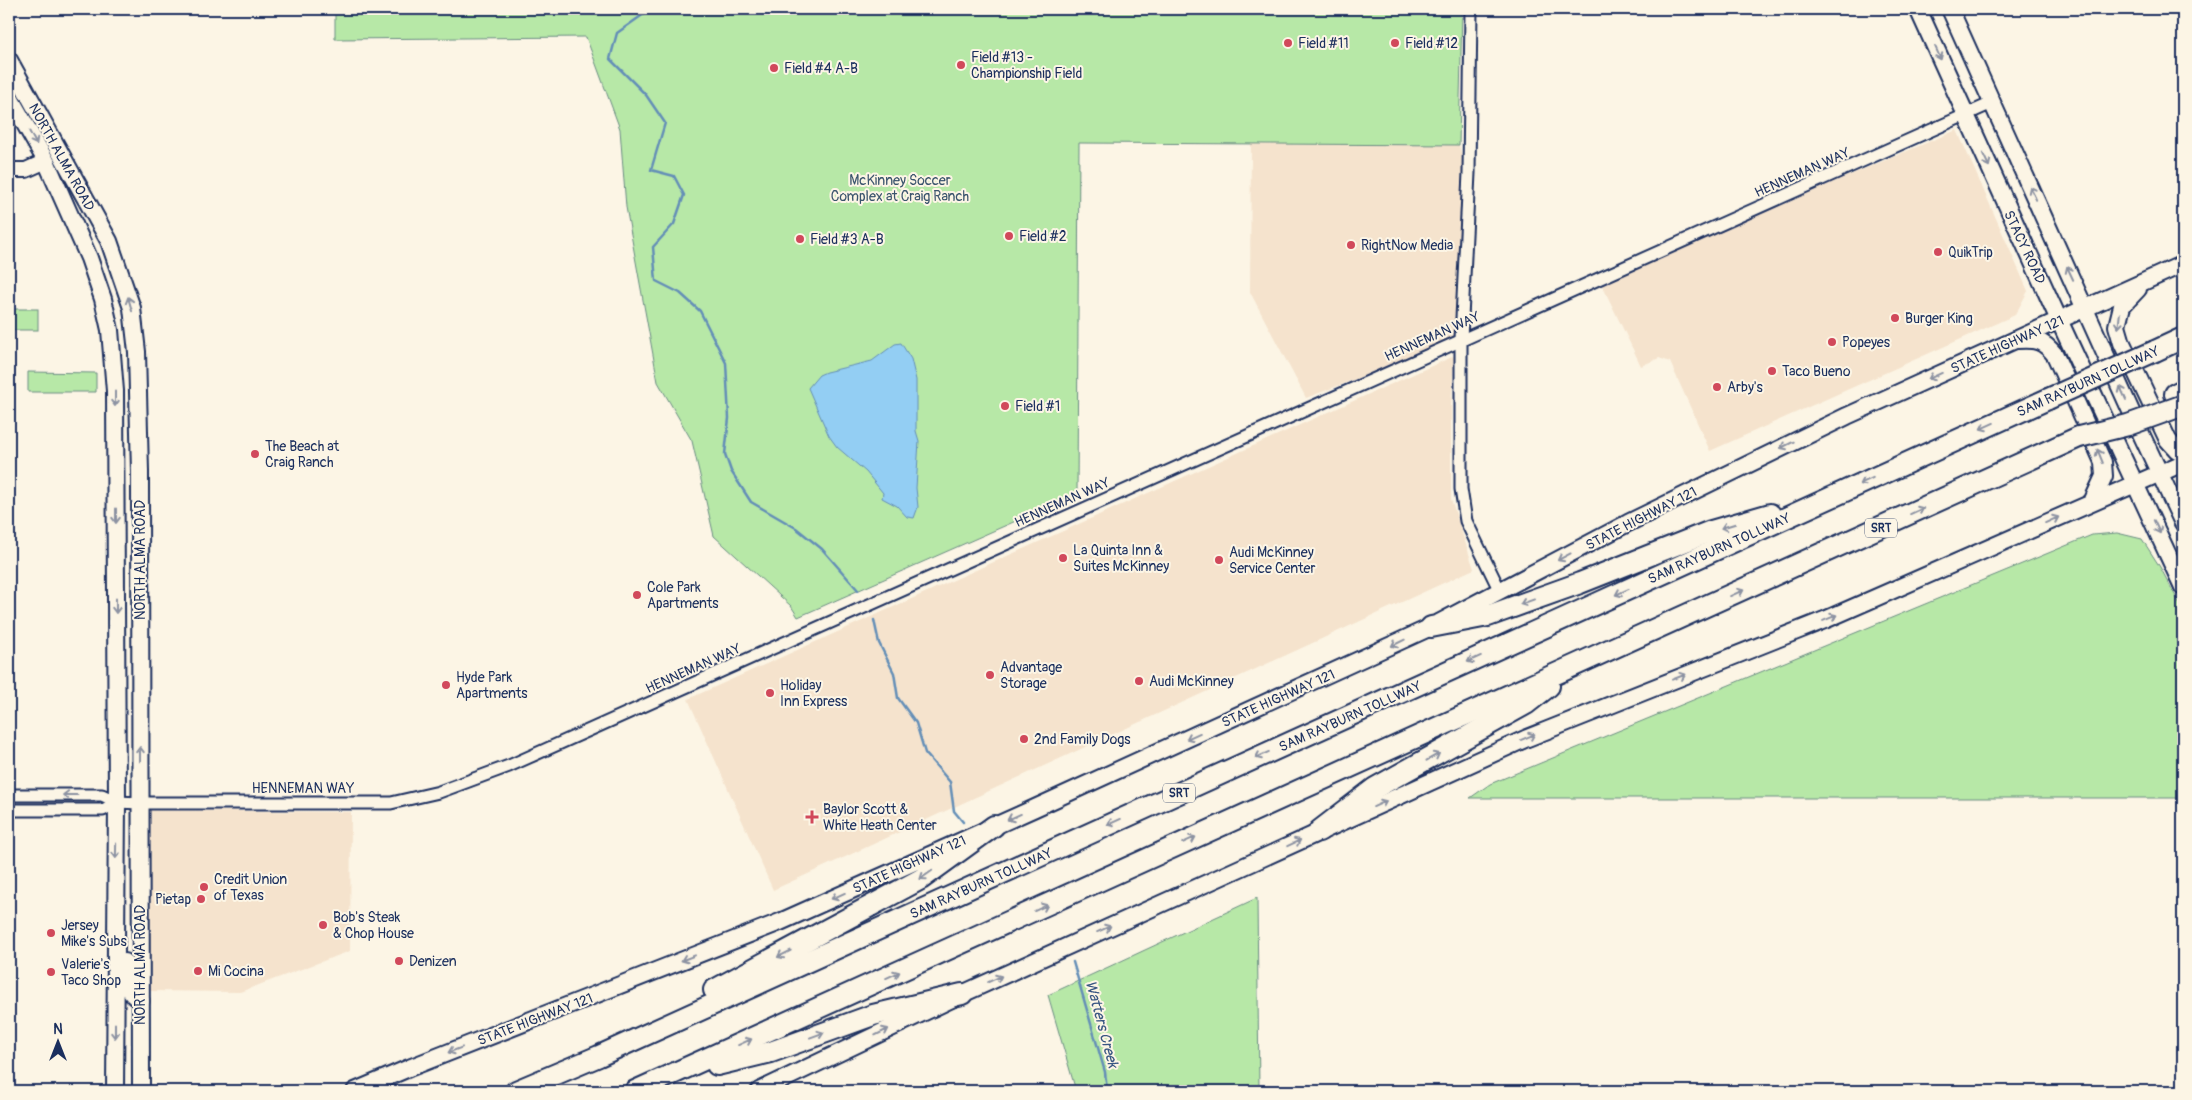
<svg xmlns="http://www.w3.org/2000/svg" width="2192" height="1100" font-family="Pangolin,sans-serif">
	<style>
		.built { fill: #f5e3cd }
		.green { fill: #b7e8a7; stroke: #698c82 }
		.water { fill: #93cef3; stroke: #638eb7 }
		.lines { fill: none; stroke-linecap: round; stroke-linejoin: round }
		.stream { stroke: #638eb7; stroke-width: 2.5 }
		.minor-casing { stroke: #1b2f5e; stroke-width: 15 }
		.tertiary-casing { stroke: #1b2f5e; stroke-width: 18 }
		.secondary-casing { stroke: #1b2f5e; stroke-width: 20 }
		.motorway-casing { stroke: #1b2f5e; stroke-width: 24 }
		.minor { stroke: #fcf5e5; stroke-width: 11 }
		.tertiary { stroke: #fcf5e5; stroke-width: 14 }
		.secondary { stroke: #fcf5e5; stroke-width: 16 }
		.motorway { stroke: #fcf5e5; stroke-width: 20 }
		.motorway-bridge-casing { stroke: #1b2f5e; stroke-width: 24; stroke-linecap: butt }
		.motorway-bridge { stroke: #fcf5e5; stroke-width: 20 }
		.oneway { stroke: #8c92a2 }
		.poi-dot { fill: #d1495b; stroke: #fcf5e5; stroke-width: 2 }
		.labels { text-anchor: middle; stroke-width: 4; stroke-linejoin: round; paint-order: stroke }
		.shield { fill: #fcf5e5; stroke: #5e6a86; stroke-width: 1 }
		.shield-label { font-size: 12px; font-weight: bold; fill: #1b2f5e }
		.poi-label { font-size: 14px; fill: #1b2f5e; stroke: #fcf5e5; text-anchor: start }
		.street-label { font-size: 14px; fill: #1b2f5e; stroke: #fcf5e5 }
		.park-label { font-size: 14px; fill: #3a546d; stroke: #fcf5e5 }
		.water-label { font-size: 15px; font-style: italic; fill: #395783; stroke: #fcf5e5 }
	</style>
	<rect width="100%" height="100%" fill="#fcf5e5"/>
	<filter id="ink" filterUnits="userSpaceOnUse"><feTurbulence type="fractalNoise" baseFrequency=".02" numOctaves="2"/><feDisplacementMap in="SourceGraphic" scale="10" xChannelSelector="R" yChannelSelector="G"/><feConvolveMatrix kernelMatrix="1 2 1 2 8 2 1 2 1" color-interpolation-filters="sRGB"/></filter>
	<g filter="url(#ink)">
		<g class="built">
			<path d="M1957,130L2028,291L2015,315L1710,451L1670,362L1659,358L1641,366L1602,285L1819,188Z"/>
			<path d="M1251,144L1459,145L1469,184L1461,339L1306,398L1250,292Z"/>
			<path d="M1454,356L1451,407V499L1474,569L773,890L688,699Z"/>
			<path d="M146,810L351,812L350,951L240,992L148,991Z"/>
		</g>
		<g class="green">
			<path d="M335,9H1462L1459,145L1079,143L1077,494L798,617L791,606L714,536L692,441L658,382L626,207L620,129L586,37L335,39Z"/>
			<rect x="9" y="309" width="29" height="21"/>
			<path d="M28,372L96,373V392H28Z"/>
			<path d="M2117,533L2142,539L2160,567L2183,610V798H1470L1490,784L2092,535Z"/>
			<path d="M1257,898L1259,1091H1076L1048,995Z"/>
		</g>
		<path class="water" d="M901,343L911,359L916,380V431L919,441L916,488L918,507L914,518L907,517L897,506L882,498L883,493L866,472L837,447L829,436L808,388L819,375L826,372L872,361L895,344Z"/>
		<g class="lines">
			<g class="stream">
				<path d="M651,9L617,33L610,59L646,95L665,123L651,170L674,176L684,195L674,224L653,247L656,281L680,293L700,311L726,363L729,418L725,454L731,471L751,502L796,528L822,549L858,590"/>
				<path d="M874,620L879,643L894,673L898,698L916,723L925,753L950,782L954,811L963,822"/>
				<path d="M1073,962L1105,1072L1107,1091"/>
			</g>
			<g class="minor-casing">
				<g id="minor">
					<path d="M1471,9L1469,173L1461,339V489L1466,521L1500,591"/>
					<path d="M9,795H102L117,802L140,803H391L439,792L509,766L1992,103"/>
					<path d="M9,810H103L117,802"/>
				</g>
			</g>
			<g class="tertiary-casing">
				<path id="tertiary" d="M9,170H26L46,161"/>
			</g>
			<g class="secondary-casing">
				<g id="secondary">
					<path d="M1918,9L2059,320L2183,587"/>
					<path d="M1950,9L2143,438L2183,523"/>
					<path d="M9,60L109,241L132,308L137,352L140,472L141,1091"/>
					<path d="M9,96L46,161L89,258L103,299L110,330L115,391L117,802L115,1091"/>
					<path d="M2138,289L2122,306L2117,326L2122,343L2168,440L2177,450L2183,452"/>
					<path d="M2018,340C2036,339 2043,340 2055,355L2103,462L2104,476L2092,502"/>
					<path d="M125,962C125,979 125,992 141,1001"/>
					<path d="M355,1091L409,1068L780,922L1035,808L1431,627L1628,523L1847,416L2183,264"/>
					<path d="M759,1091L962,994L1525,739L1827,619L2183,463"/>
				</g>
			</g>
			<g class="motorway-casing">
				<g id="motorway">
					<path d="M2155,351L2183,338"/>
					<path d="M2175,394L2183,390"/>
					<path d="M1431,627L1488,616L1580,583L1711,531L1770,514"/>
					<path d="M1319,831L1375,788L1526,704L1549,686"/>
					<path d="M714,990L921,879L994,826"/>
					<path d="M717,1065L771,1052L873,1015L962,994"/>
					<path d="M516,1091L599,1056L2048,399"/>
					<path d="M635,1091L2079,437"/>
				</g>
			</g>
			<use href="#minor" class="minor"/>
			<use href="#tertiary" class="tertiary"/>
			<use href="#secondary" class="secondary"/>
			<use href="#motorway" class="motorway"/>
			<g class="motorway-bridge-casing">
				<g id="motorway-bridge">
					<path d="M2048,399L2155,351"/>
					<path d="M2079,437L2128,425L2181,406"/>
				</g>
			</g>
			<use href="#motorway-bridge" class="motorway-bridge"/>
		</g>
		<defs><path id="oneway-shaft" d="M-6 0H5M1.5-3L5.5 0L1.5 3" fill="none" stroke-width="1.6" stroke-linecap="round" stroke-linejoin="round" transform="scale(1.25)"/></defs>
		<g class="oneway">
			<use href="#oneway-shaft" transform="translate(1938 53) rotate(66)"/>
			<use href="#oneway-shaft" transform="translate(33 138) rotate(61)"/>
			<use href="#oneway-shaft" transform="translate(1986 160) rotate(65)"/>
			<use href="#oneway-shaft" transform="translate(2033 193) rotate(-115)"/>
			<use href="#oneway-shaft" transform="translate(2070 273) rotate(-115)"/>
			<use href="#oneway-shaft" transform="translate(130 304) rotate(-106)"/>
			<use href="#oneway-shaft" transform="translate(2119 321) rotate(96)"/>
			<use href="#oneway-shaft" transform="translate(1935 376) rotate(156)"/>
			<use href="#oneway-shaft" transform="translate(2123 393) rotate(-114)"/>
			<use href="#oneway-shaft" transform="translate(115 399) rotate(90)"/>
			<use href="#oneway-shaft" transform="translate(1987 426) rotate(156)"/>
			<use href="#oneway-shaft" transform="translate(1787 445) rotate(154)"/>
			<use href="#oneway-shaft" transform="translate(2100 456) rotate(-112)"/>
			<use href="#oneway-shaft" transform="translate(1866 481) rotate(155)"/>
			<use href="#oneway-shaft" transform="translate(1917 511) rotate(-24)"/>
			<use href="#oneway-shaft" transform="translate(116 516) rotate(90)"/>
			<use href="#oneway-shaft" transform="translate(2052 520) rotate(-24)"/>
			<use href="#oneway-shaft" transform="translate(1728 526) rotate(163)"/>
			<use href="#oneway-shaft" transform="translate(2157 527) rotate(65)"/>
			<use href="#oneway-shaft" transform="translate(1564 557) rotate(152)"/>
			<use href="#oneway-shaft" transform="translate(1622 592) rotate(156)"/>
			<use href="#oneway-shaft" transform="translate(1737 593) rotate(-24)"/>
			<use href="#oneway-shaft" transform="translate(1527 602) rotate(160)"/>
			<use href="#oneway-shaft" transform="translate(116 606) rotate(90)"/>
			<use href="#oneway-shaft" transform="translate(1830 618) rotate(-23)"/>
			<use href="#oneway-shaft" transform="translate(1398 643) rotate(154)"/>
			<use href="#oneway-shaft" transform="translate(1474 659) rotate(156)"/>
			<use href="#oneway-shaft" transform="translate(1679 677) rotate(-21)"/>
			<use href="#oneway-shaft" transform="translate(1193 736) rotate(156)"/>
			<use href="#oneway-shaft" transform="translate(1528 737) rotate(-23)"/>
			<use href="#oneway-shaft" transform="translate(140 754) rotate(-90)"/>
			<use href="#oneway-shaft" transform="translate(1262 755) rotate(156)"/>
			<use href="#oneway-shaft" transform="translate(1433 757) rotate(-29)"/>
			<use href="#oneway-shaft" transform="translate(70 795) rotate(180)"/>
			<use href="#oneway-shaft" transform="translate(1380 804) rotate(-24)"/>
			<use href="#oneway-shaft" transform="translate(1014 817) rotate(156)"/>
			<use href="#oneway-shaft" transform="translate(1114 822) rotate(156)"/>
			<use href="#oneway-shaft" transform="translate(1189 840) rotate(-24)"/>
			<use href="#oneway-shaft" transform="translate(1294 843) rotate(-25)"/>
			<use href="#oneway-shaft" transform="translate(116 851) rotate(91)"/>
			<use href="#oneway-shaft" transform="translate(926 875) rotate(145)"/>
			<use href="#oneway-shaft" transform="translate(838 896) rotate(156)"/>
			<use href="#oneway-shaft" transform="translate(1041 908) rotate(-24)"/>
			<use href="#oneway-shaft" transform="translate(1104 929) rotate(-24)"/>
			<use href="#oneway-shaft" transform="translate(784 954) rotate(153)"/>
			<use href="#oneway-shaft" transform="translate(688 958) rotate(159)"/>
			<use href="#oneway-shaft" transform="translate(893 975) rotate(-24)"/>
			<use href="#oneway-shaft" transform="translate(995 979) rotate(-24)"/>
			<use href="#oneway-shaft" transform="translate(115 1031) rotate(90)"/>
			<use href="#oneway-shaft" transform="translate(882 1032) rotate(-26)"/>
			<use href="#oneway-shaft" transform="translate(817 1035) rotate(-20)"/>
			<use href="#oneway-shaft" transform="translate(745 1042) rotate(-24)"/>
			<use href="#oneway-shaft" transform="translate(455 1050) rotate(159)"/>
		</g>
	</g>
	<g class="poi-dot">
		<circle cx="1288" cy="43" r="5"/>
		<circle cx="1395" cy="43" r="5"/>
		<circle cx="961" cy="65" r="5"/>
		<circle cx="774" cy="68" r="5"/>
		<circle cx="1009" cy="236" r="5"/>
		<circle cx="800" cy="239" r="5"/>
		<circle cx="1351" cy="245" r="5"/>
		<circle cx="1938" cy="252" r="5"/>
		<circle cx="1895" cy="318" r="5"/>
		<circle cx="1832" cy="342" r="5"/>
		<circle cx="1772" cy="371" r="5"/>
		<circle cx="1717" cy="387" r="5"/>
		<circle cx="1005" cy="406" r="5"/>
		<circle cx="255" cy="454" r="5"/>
		<circle cx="1063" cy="558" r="5"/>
		<circle cx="1219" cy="560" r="5"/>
		<circle cx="637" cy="595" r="5"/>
		<circle cx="990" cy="675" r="5"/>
		<circle cx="1139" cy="681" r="5"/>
		<circle cx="446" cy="685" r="5"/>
		<circle cx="770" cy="693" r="5"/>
		<circle cx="1024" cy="739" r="5"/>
		<path d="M809.5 809.5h5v5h5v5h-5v5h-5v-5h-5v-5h5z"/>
		<circle cx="204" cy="887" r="5"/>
		<circle cx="201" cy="899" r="5"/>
		<circle cx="323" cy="925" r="5"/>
		<circle cx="51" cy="933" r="5"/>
		<circle cx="399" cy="961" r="5"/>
		<circle cx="198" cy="971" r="5"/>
		<circle cx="51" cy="972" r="5"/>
	</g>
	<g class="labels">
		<g class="shield">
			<rect x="1865" y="518.5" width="32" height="19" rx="4"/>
			<rect x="1163" y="783.5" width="32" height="19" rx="4"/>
		</g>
		<g class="shield-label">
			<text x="1881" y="532">SRT</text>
			<text x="1179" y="797">SRT</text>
		</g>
		<g class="poi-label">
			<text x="1298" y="48">Field #11</text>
			<text x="1405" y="48">Field #12</text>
			<text x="971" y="62">Field #13 -<tspan x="971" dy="16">Championship Field</tspan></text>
			<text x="784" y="73">Field #4 A-B</text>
			<text x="1019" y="241">Field #2</text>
			<text x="810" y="244">Field #3 A-B</text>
			<text x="1361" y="250">RightNow Media</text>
			<text x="1948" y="257">QuikTrip</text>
			<text x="1905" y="323">Burger King</text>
			<text x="1842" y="347">Popeyes</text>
			<text x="1782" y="376">Taco Bueno</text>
			<text x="1727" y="392">Arby's</text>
			<text x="1015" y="411">Field #1</text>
			<text x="265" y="451">The Beach at<tspan x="265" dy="16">Craig Ranch</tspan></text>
			<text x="1073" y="555">La Quinta Inn &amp;<tspan x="1073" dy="16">Suites McKinney</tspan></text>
			<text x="1229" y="557">Audi McKinney<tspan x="1229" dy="16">Service Center</tspan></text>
			<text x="647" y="592">Cole Park<tspan x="647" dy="16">Apartments</tspan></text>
			<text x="1000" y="672">Advantage<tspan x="1000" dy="16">Storage</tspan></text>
			<text x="456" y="682">Hyde Park<tspan x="456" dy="16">Apartments</tspan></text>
			<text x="1149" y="686">Audi McKinney</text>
			<text x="780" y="690">Holiday<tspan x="780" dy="16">Inn Express</tspan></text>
			<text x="1034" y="744">2nd Family Dogs</text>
			<text x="823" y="814">Baylor Scott &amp;<tspan x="823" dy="16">White Heath Center</tspan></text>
			<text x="214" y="884">Credit Union<tspan x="214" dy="16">of Texas</tspan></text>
			<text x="191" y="904" text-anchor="end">Pietap</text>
			<text x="333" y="922">Bob's Steak<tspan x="333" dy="16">&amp; Chop House</tspan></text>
			<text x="61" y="930">Jersey<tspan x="61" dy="16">Mike's Subs</tspan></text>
			<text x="409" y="966">Denizen</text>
			<text x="61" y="969">Valerie's<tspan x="61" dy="16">Taco Shop</tspan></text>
			<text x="208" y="976">Mi Cocina</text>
		</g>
		<g class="street-label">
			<text transform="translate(62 157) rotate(61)" y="5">NORTH ALMA ROAD</text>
			<text transform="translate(1802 172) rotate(-24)" y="5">HENNEMAN WAY</text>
			<text transform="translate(2025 247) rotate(65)" y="5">STACY ROAD</text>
			<text transform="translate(1432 336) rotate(-24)" y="5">HENNEMAN WAY</text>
			<text transform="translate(2007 344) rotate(-24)" y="5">STATE HIGHWAY 121</text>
			<text transform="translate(2088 381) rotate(-24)" y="5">SAM RAYBURN TOLLWAY</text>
			<text transform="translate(1062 502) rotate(-24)" y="5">HENNEMAN WAY</text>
			<text transform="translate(1641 518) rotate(-27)" y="5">STATE HIGHWAY 121</text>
			<text transform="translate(1719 548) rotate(-24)" y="5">SAM RAYBURN TOLLWAY</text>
			<text transform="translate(140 560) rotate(-90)" y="5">NORTH ALMA ROAD</text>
			<text transform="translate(693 668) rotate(-24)" y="5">HENNEMAN WAY</text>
			<text transform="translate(1278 698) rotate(-24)" y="5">STATE HIGHWAY 121</text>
			<text transform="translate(1350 716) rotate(-24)" y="5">SAM RAYBURN TOLLWAY</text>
			<text x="303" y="793">HENNEMAN WAY</text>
			<text transform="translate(909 864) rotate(-24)" y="5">STATE HIGHWAY 121</text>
			<text transform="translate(981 883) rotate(-24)" y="5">SAM RAYBURN TOLLWAY</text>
			<text transform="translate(140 965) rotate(-90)" y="5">NORTH ALMA ROAD</text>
			<text transform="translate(535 1019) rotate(-21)" y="5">STATE HIGHWAY 121</text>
		</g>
		<g class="park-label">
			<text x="900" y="185">McKinney Soccer<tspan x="900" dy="16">Complex at Craig Ranch</tspan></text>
		</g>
		<g class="water-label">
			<text transform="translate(1102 1024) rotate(75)" y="5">Watters Creek</text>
		</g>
	</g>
	<rect width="2192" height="1100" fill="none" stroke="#fcf5e5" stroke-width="30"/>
	<rect x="15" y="15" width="2162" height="1070" fill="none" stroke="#1b2f5e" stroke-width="2" filter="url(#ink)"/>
	<g transform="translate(58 1042)" stroke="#fcf5e5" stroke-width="4" paint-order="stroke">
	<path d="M0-4L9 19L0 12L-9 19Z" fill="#1b2f5e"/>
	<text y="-8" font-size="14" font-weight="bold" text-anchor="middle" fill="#1b2f5e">N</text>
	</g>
</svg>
